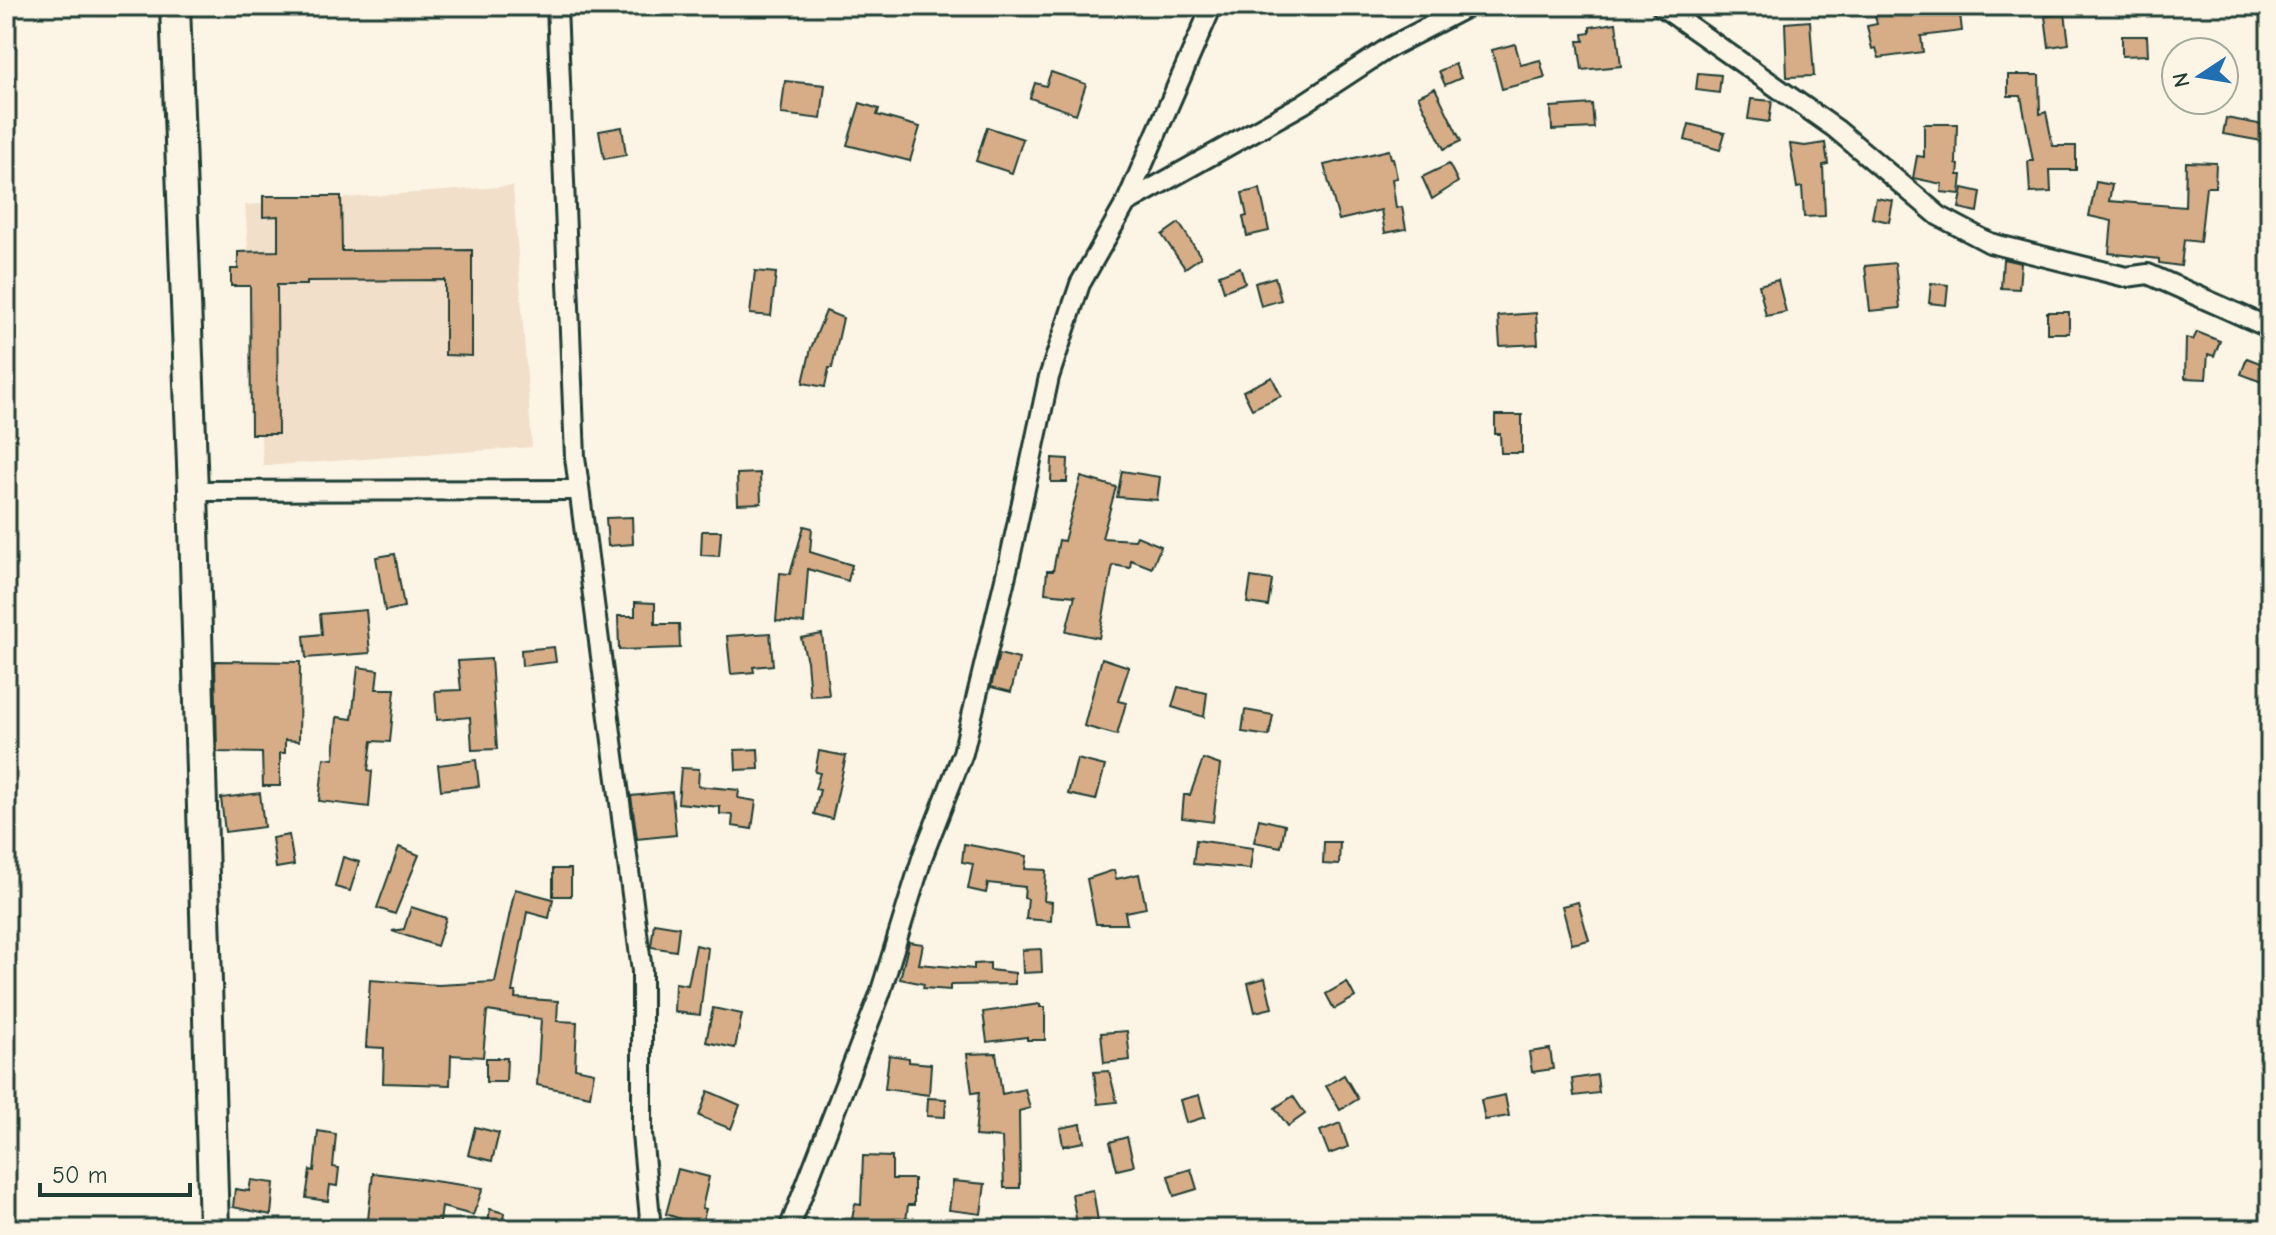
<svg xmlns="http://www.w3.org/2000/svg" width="2276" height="1235" font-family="'Comic Neue',sans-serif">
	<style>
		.built { fill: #f1dfc9 }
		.building { fill: #d7ad88; stroke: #1f3d34; stroke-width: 2 }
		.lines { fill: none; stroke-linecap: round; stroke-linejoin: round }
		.minor-casing { stroke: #1f3d34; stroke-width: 24 }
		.primary-casing { stroke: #1f3d34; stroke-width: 34 }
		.minor { stroke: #fcf5e5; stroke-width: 18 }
		.primary { stroke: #fcf5e5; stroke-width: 28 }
	</style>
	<rect width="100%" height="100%" fill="#fcf5e5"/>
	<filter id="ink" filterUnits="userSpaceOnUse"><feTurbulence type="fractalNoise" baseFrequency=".0125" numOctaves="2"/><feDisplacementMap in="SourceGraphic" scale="16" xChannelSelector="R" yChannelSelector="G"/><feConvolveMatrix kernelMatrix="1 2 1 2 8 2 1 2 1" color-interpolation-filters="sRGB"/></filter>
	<g filter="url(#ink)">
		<path class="built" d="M513,186L532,447L263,466L245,205Z"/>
		<g class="building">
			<path d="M1939,6H1959L1962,31L1921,36L1923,52L1879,58L1876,48L1872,49L1867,26L1877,24L1875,15Z"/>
			<path d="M2065,13L2069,44L2049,47L2045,16Z"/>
			<path d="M1810,21L1814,76L1787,77L1785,23Z"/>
			<path d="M1616,23L1621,66L1582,70L1578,41H1584L1583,34L1590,33V27Z"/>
			<path d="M2122,36H2147L2148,55L2122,56Z"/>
			<path d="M1515,44L1521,65L1540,60L1545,78L1502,89L1492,50Z"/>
			<path d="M1455,64L1461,78L1445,85L1439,71Z"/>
			<path d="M1051,72L1086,84L1076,114L1030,98L1035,83L1046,86Z"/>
			<path d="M1698,73L1721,75L1719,93L1696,90Z"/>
			<path d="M2008,75H2039L2040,114L2046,112L2053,146H2076V170H2050L2051,192L2030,193L2028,161H2033L2021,96H2008Z"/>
			<path d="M785,81L825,85L821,119L781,114Z"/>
			<path d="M1435,88L1461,141L1444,149L1418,96Z"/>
			<path d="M1751,99L1772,101L1769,122L1748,119Z"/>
			<path d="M860,103L879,109L877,115L920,127L910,161L847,145Z"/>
			<path d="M1592,104L1594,128L1552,130L1551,107Z"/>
			<path d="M2226,118L2264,125L2262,141L2223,134Z"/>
			<path d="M1689,124L1725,133L1720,150L1685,140Z"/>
			<path d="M1924,124H1957L1956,164L1959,165L1958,175H1962L1960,194L1941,192L1942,184L1913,178L1917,156L1924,157Z"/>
			<path d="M622,127L626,155L604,159L599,131Z"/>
			<path d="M987,127L1023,139L1012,173L976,161Z"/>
			<path d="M1825,143L1828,164L1823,165L1825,216L1804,217L1802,187L1797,188L1790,144L1805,146Z"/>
			<path d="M1389,150L1391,158H1393L1397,178L1392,179L1396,208L1402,207L1406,229L1385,233L1381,210L1339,220L1324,165Z"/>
			<path d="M2186,162L2216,163L2215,187H2206L2200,242L2184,240L2181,266L2159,263V259L2109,253L2112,221L2089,216L2096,182L2112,185L2109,201L2185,207Z"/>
			<path d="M1449,164L1458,182L1432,199L1422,177Z"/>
			<path d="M1963,188L1981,192L1978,212L1959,208Z"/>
			<path d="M1260,189L1269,231L1247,236L1243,217L1247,216L1242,193Z"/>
			<path d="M263,196H341L342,251L472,250V356L445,355V280L307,281V285H277L278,434H251L250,286H231V269H238V252L278,251V216L263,217Z"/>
			<path d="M1876,198L1893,201L1889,222L1872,218Z"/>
			<path d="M1179,223L1201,257L1185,268L1162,235Z"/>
			<path d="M2003,259L2021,263L2019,289L2001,288Z"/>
			<path d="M1895,263L1900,308L1870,311L1865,266Z"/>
			<path d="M1240,267L1245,283L1224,291L1219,275Z"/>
			<path d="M755,271L776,273L771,316L750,314Z"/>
			<path d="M1275,277L1281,300L1261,306L1255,283Z"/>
			<path d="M1778,280L1786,312L1766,316L1759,285Z"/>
			<path d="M1931,283L1948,285L1946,305L1929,303Z"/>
			<path d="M826,311L843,318L832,368H829L825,387L803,383L811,348Z"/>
			<rect x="2047" y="312" width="22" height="21"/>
			<path d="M1536,313L1538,344L1500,346L1498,316Z"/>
			<path d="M2197,332L2220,341L2214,356L2208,354L2206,379L2185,378L2186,338L2193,340Z"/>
			<path d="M2247,358L2270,367V385L2241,374Z"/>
			<path d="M1272,377L1281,396L1252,409L1243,391Z"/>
			<path d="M1495,415H1522V453H1501L1500,434H1495Z"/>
			<path d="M1052,458L1068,459L1067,482H1051Z"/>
			<path d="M1122,471L1160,477L1157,500L1117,497Z"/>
			<path d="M760,473L761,503L738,504L737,474Z"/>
			<path d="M1081,477L1116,487L1102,538L1135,540L1137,536L1161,546L1152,568L1131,560L1130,568L1113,565L1099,638L1066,631L1075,596L1045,593L1047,571H1053L1059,540L1064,541Z"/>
			<path d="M632,517L633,544L608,546L606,518Z"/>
			<path d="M804,526L812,528L810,552L852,565L848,581L808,569L804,623L776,621L780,573L790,574Z"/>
			<path d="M702,531H721L719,556L701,555Z"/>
			<path d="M395,554L404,607L385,611L376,557Z"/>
			<path d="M1251,577L1272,580L1268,606L1247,603Z"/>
			<path d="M635,602L655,603V624H679L680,648L619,650L618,616H635Z"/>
			<path d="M366,610L370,653L306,658L304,636L322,634L320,614Z"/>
			<path d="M770,633L773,665L753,667L754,672L731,674L727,636Z"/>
			<path d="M822,634L829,695L810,696L807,661L801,638Z"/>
			<path d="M554,647L556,662L522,666L521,650Z"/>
			<path d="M999,654L1019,659L1011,692L991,687Z"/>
			<path d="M1102,658L1129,667L1118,701L1126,703L1117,735L1084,726Z"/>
			<path d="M491,659L497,749L472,750L470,717L437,720L435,691L461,690L458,661Z"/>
			<path d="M215,661L300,662L299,741L285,740V753H280V786H263L262,753L217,752Z"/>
			<path d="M358,667L378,670L376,689H395L390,742L372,741L368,770L372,771L369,807L319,801L324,758L334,759L337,717L352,719Z"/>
			<path d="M1178,687L1207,693L1204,717L1172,707Z"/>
			<path d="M1245,710L1273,715L1269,736L1242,732Z"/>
			<path d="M758,749L759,769L736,770L735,750Z"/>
			<path d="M819,751L846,756L832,819L814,814L820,790L815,789L820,773L815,772Z"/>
			<path d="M1077,759L1105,766L1096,800L1068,794Z"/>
			<path d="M1203,759L1220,765L1213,822L1182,818L1184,795H1190Z"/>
			<path d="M476,760L479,786L441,790L438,765Z"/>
			<path d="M681,768L699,769L698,786L739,790L738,798L756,801L752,829L732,826L733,815L720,814V807L678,803Z"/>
			<path d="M672,792L676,835L637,839L631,796Z"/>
			<path d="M260,793L264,827L225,832L221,798Z"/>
			<path d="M1259,819L1285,825L1281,847L1254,842Z"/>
			<path d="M289,835L294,865L276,868L272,838Z"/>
			<path d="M1196,840L1253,848L1250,869L1193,864Z"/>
			<path d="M1324,842H1340L1339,865L1323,864Z"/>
			<path d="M964,844L1027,856L1025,869L1046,870L1044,901L1052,902L1051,921L1026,919L1028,899L1024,898L1025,887L988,883L986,893L968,889L973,864L962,862Z"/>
			<path d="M399,847L419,855L395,914L377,908Z"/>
			<path d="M343,857L359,862L350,891L335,887Z"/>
			<rect x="553" y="869" width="18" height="27"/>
			<path d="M1114,870L1116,879L1139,874L1146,908L1125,912L1127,924H1096L1087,879Z"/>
			<path d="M515,889L553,899L549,918L527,912L512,992H516L515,998L558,1001L557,1021L577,1022L575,1068L594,1072L590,1096L537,1085L541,1019L487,1011L483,1057L451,1055L450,1085L383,1083L384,1048L366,1047L370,980L438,985L495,982Z"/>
			<path d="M1578,902L1589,940L1572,944L1562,906Z"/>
			<path d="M411,907L446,918L437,946L392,931L404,929Z"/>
			<path d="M654,923L679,927L676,951L651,947Z"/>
			<path d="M909,942L923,944L919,964L974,969V964L990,963V970L1015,973V984L950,985V990L923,988L924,984L900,979Z"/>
			<path d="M696,945L708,948L700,1015L674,1012L675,983L688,985Z"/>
			<path d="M1041,949L1042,972L1023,973L1022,950Z"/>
			<path d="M1265,978L1272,1008L1255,1012L1248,983Z"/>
			<path d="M1347,982L1355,997L1334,1009L1326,994Z"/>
			<path d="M1040,1004V1007H1045V1040H1027V1037L987,1042L983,1012Z"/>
			<path d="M713,1008L742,1014L735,1048L706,1042Z"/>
			<path d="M1127,1031L1130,1060L1104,1063L1101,1033Z"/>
			<path d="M1550,1049L1553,1069L1532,1072L1529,1052Z"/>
			<path d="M996,1053L1002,1094L1025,1089L1030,1108L1019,1111L1020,1188H1004L1002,1138L975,1136L979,1092L972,1093L967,1054Z"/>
			<path d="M889,1055L909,1058V1062L931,1064L929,1095L885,1089Z"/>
			<path d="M486,1058H507L506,1082H486Z"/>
			<path d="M1109,1071L1117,1102L1098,1104L1094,1072Z"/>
			<path d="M1344,1075L1358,1099L1340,1110L1326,1086Z"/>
			<path d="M1597,1075L1599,1093L1574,1096L1572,1079Z"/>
			<path d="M708,1091L740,1105L731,1129L699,1116Z"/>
			<path d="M1199,1095L1205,1117L1186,1123L1180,1100Z"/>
			<path d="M1505,1095L1509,1116L1485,1120L1481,1100Z"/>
			<path d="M1293,1096L1305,1114L1288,1126L1275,1108Z"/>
			<path d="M928,1098L946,1099L945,1117L927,1116Z"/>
			<path d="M1340,1123L1348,1147L1329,1154L1320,1131Z"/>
			<path d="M1081,1124L1084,1142L1063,1146L1060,1128Z"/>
			<path d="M475,1127L499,1133L492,1161L468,1155Z"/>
			<path d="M318,1131L336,1134L333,1167L339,1168L337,1186L330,1185L328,1201L306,1198L310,1170L314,1171Z"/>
			<path d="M1127,1137L1134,1166L1117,1170L1110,1142Z"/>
			<path d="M863,1156L892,1157V1179H914V1205H908L905,1229H890V1226L852,1219L855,1204L861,1205Z"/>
			<path d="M678,1169L709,1177L702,1208L706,1209L701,1226L666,1214Z"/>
			<path d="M1191,1169L1197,1189L1174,1196L1168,1176Z"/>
			<path d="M373,1173L413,1178L483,1188L473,1215L442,1207L439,1229H367Z"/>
			<path d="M251,1180L274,1183L271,1215L233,1207L235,1189L249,1191Z"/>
			<path d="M953,1181L985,1184L981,1214L949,1210Z"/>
			<path d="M1093,1190L1098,1221L1077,1224L1072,1194Z"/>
			<path d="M490,1209L504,1213L502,1229H487Z"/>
		</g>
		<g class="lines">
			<g class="minor-casing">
				<g id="minor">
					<path d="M557,6L575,457L642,971V1134L651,1229"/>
					<path d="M1661,6L1836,129L1939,216L1990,243L2126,277L2148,274L2270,328"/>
					<path d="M1126,203L1212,6"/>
					<path d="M193,491L578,490"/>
					<path d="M789,1229L880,994L923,855L963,753L1010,558L1049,377L1080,284L1126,203L1303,104L1390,47L1469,6"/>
				</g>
			</g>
			<g class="primary-casing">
				<path id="primary" d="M175,6L193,491L214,1229"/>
			</g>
			<use href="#minor" class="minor"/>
			<use href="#primary" class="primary"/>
		</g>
	</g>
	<rect width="2276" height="1235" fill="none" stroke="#fcf5e5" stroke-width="32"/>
	<rect x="16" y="16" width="2244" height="1203" fill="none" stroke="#1f3d34" stroke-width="3" filter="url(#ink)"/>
	<g transform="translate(2200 76) rotate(258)"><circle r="38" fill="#fcf5e5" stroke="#a4ab9e" stroke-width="2"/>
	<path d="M0-6L14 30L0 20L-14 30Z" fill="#1f6fb2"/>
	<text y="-12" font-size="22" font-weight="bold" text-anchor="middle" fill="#1f3d34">N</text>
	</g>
	<path d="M40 1183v12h150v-12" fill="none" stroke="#1f3d34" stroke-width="4"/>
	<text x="52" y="1183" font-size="24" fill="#1f3d34" stroke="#fcf5e5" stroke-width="6" paint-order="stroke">50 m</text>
</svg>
